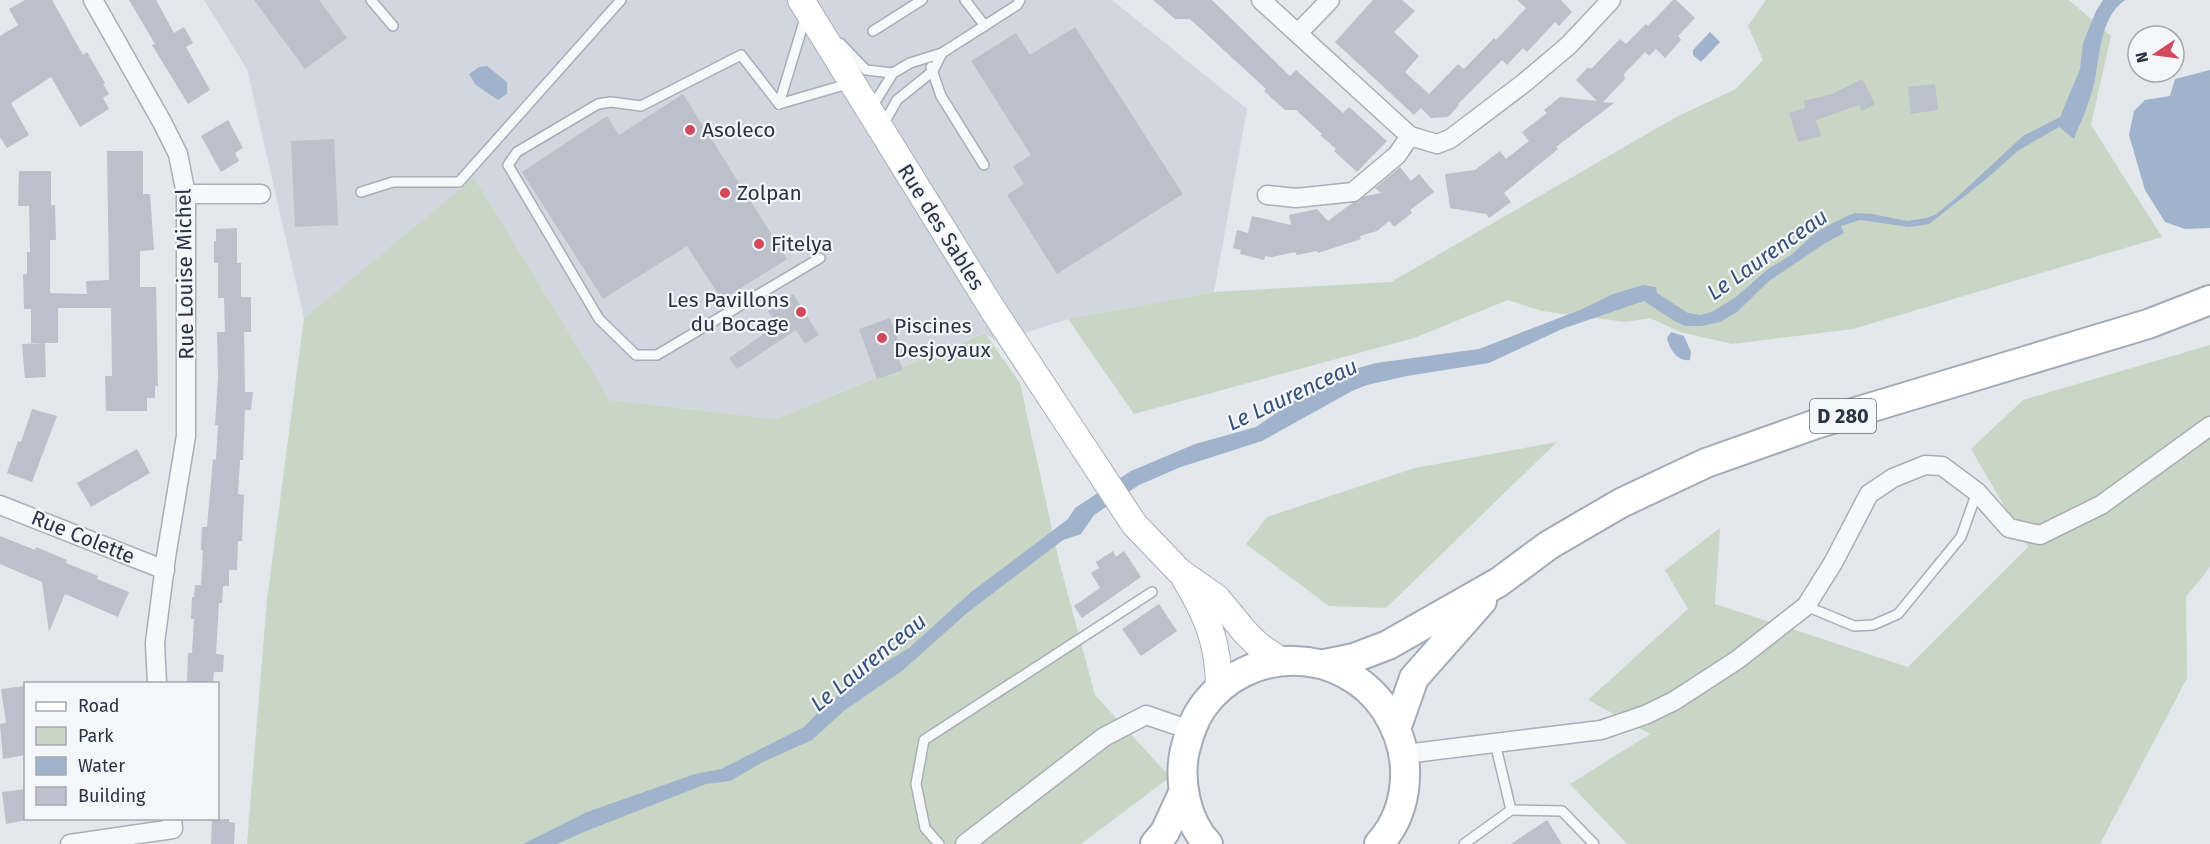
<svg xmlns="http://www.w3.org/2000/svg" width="2210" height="844" font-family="'Fira Sans',sans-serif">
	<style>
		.built { fill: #d2d6de }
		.green { fill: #c9d6c5 }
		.water { fill: #9fb4cc }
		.building { fill: #bbc0ca }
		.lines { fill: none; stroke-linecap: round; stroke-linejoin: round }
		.lane-casing { stroke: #a9aeb7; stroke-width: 12 }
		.street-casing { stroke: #a9aeb7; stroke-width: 21 }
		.secondary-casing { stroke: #a9aeb7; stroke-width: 28 }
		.primary-casing { stroke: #a3abb8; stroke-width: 32 }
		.lane { stroke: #f7f8fa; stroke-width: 9 }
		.street { stroke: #f7f8fa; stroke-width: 18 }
		.secondary { stroke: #fff; stroke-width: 26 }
		.primary { stroke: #fff; stroke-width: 28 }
		.poi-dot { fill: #d1495b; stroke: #f4f6f9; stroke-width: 2 }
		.labels { text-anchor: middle; stroke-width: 4.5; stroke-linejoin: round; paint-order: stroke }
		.shield { fill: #f4f6f9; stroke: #676e7b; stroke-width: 1.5 }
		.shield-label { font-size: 20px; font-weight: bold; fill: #2b3445 }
		.poi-label { font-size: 21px; fill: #2b3445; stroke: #f4f6f9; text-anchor: start }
		.street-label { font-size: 21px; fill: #2b3445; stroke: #f4f6f9 }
		.water-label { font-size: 22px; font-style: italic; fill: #34527a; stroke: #f4f6f9 }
	</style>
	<rect width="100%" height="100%" fill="#e4e7ec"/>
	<path class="built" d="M204,0H1112L1247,109L1214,292L1068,319L998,342L984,333L776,419L610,400L474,179L304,318L247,69Z"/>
	<g class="green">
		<path d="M1766,0H2069L2111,36L2091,125L2162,237L1853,329L1732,344L1680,332L1650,318L1626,322L1542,311L1508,300L1414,338L1134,414L1068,319L1214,292L1391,282L1678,116L1736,89L1763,60L1748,26Z"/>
		<path d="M474,178L610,400L776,419L985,333L1020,383L1059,561L1095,695L1170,777L1081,844H247L267,600L304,318Z"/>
		<path d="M2210,345V567L2186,597L2187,678L2100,844H1627L1570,784L1650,734L1588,700L1688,609L1665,570L1720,528L1715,604L1908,667L2028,547L1971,449L2023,400Z"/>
		<path d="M1557,442L1386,608L1329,606L1246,544L1267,517L1415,468Z"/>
	</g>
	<g class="water">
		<path d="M2103,0H2125C2097,20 2101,61 2092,91C2088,107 2080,123 2074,139L2059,127L2019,150L1985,180L1929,224L1909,227L1860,220L1841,226L1844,233L1824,244L1769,281L1737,312L1720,322L1701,326H1685L1676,322L1644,301L1562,329L1489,363L1407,376L1367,385L1352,391L1262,441L1181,467L1139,485L1094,515L1081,534L1063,540L967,613L902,671L845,710L812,740L763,762L730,781L706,784L584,832L557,844H523L587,812L695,774L721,769L804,727L825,705L870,672L909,648L971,592L1068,519L1075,508L1131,471L1195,444L1256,427L1295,400L1314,391L1337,374L1376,363L1479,349L1580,310L1613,294L1643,285L1656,287L1657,293L1688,313L1700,315L1712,312L1736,297L1768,269L1791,255L1816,232L1847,216L1855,213L1872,214L1907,221L1926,218L1935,215L1956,198L2023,136L2060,117L2080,69L2083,43L2096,11Z"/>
		<path d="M1710,32L1720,42L1701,62L1693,55V50Z"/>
		<path d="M487,66L507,82V94L498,100L476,85L469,74L479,67Z"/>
		<path d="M2210,70V228L2185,229L2165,222L2145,190L2129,135L2134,111L2145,100L2170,96L2175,79Z"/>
		<path d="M1671,332L1684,336L1691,352L1690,360C1678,362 1669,349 1667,338Z"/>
	</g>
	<g class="building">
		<path d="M25,0H52L83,55L87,52L105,83L103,84L109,94L103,98L109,109L80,127L51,77L11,103L29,135L7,148L0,137V36L18,25L9,9Z"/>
		<path d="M129,0H156L174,33L184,27L193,43L186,47L210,90L188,104L152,45L155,44Z"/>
		<path d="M254,0H319L347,38L305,69Z"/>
		<path d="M1153,0H1212L1290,76L1296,70L1343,113L1349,107L1387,141L1357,172L1334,151L1336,149L1320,135L1322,134L1296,110H1285L1264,91L1266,89L1190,19H1175Z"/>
		<path d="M1373,0H1402L1415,11L1394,32L1419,56L1405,72L1429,94L1458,64L1464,69L1494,38L1496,40L1526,8L1517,0H1561L1572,12L1559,26L1555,22L1527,52L1523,48L1507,65L1502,60L1458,104L1459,105L1448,117L1431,118L1421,108L1414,115L1335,42Z"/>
		<path d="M1673,0H1676L1695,18L1678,36L1681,40L1665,58L1656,49L1649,56L1645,52L1624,74L1625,79L1603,102L1614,103L1556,147L1558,149L1504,193L1511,202L1489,218L1486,214L1450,208L1445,174L1475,170L1500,151L1506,159L1529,141L1522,132L1547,113L1544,110L1560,97L1597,101L1576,80L1588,67L1591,69L1620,39L1626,44L1646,24L1648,26Z"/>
		<path d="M1075,27L1183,194L1057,274L1007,195L1024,184L1013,166L1031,155L971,61L1016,33L1030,55Z"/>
		<path d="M1862,79L1875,104L1862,111L1859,105L1816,120L1821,136L1798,142L1789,113L1805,108L1804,101L1832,94Z"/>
		<path d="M1935,84L1938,110L1911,114L1908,87Z"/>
		<path d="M683,94L787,259L722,300L687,246L603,299L522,172L607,116L619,135Z"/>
		<path d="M228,120L243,148L235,153L239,161L221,172L201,136Z"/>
		<path d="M334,139L338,225L295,227L291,141Z"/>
		<path d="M107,151H143V194H150L154,250L140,251V287H156L158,386H155V398H147V411H106L105,376H112L111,308H58V343H31V309H24L23,274H27V252H30L29,206H18L19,171H51V205H55L56,240H50V293L87,294L86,281L109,280Z"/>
		<path d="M1400,167L1411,181L1419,174L1434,192L1410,210L1412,213L1394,227L1389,221L1377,231L1360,236L1361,239L1318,253L1317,251L1297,255L1295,252L1272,257L1265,256L1264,260L1240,254L1241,250L1233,248L1237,230L1248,233L1252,216L1291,225L1289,215L1317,209L1328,221L1352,203L1365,196L1381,193L1375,188Z"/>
		<path d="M237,228V263H241V297H251V332H244L245,392H253L251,410H245L243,460H240L238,494L244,495L242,541H238L237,570H229V586H223L222,603H219L216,654L224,655L223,672H214L213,684H187L188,653H192L194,619H191L192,597H194L195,585H201L203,551L201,550L202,527H207L213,459L216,460L218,425H215L218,378L217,332H225L224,298H218V263H214V241H216V229Z"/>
		<path d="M793,294L819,335L805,344L796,330L737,369L729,358L777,325L768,311Z"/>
		<path d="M890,318L903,354L898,357L903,370L877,379L859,329Z"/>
		<path d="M45,343L46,377L25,378L22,344Z"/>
		<path d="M32,409L57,416L32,482L7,473L18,441L21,442Z"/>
		<path d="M137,449L150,473L91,507L77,483Z"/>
		<path d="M0,536L35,550L36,547L67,560L66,563L98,576L97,579L129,592L118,617L65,594L49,632L42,582L0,564Z"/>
		<path d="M1113,551L1116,557L1124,551L1141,577L1082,618L1074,606L1100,588L1091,573L1099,568L1096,562Z"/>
		<path d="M1159,604L1177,631L1141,656L1122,629Z"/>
		<path d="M26,686V755L3,759L0,724L6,723L1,689Z"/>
		<path d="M26,789V820L6,824L2,792Z"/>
		<path d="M212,819H229V822L235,823L234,844H211Z"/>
		<path d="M1547,820L1562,844H1511Z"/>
	</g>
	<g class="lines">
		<g class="lane-casing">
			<g id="lane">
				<path d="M371,0L393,26"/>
				<path d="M965,0L985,26"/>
				<path d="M873,31L922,0"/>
				<path d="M840,43L866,70L893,73"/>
				<path d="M942,53L1017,5L1020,0"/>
				<path d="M931,67L941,96L984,165"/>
				<path d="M779,104L741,55L641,106L611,102L598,104L517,152L508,165L599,319L636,355H657L820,258"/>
				<path d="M779,104L806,15"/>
				<path d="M779,104L851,83"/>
				<path d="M872,107L893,73L910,63L942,53L933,71L897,100L882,127"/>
				<path d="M361,192L393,182H459L621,0"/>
				<path d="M1806,606L1854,626L1873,625L1898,614L1961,537L1977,492"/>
				<path d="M1511,810L1562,811L1594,844"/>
				<path d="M939,844L925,828L916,784L924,740L1152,592"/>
				<path d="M1464,844L1511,810L1495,743"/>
			</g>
		</g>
		<g class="street-casing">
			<g id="street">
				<path d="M93,0L162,122L178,154L186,194V436L166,557L155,643L157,684"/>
				<path d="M1261,0L1410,136L1437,144L1450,139L1524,83L1569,45L1611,0"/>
				<path d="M1298,33L1330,0"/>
				<path d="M186,194H261"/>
				<path d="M1267,195L1296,198L1353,192L1397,155L1410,136"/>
				<path d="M0,505L165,570"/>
				<path d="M1405,754L1601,730L1645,715L1674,701L1737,660L1806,606L1833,563L1869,494L1893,478L1925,465L1942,466L1977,492L2009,528L2040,535L2101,505L2210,426"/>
				<path d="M70,844L173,829L172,818"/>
				<path d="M965,844L1104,737L1146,715L1190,730"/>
			</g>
		</g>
		<g class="secondary-casing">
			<g id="secondary">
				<path d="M801,0L993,310L1134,524L1180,572L1217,598L1245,632L1258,645L1281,661"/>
				<path d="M1185,579C1208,617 1219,645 1219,689"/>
			</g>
		</g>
		<g class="primary-casing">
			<g id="primary">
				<path d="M1325,664L1354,658L1388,645L1499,582L1549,545L1621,503L1706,463L1816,424L2148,324L2210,300"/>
				<path d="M1397,726L1414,678L1482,601"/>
				<path d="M1155,844L1165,832L1184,791"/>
				<path d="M1208,844C1186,821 1178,780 1185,750C1189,735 1193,721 1202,708C1247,644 1342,646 1385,709C1397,728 1404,746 1405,768C1406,796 1398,823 1379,844"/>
			</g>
		</g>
		<use href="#lane" class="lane"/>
		<use href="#street" class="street"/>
		<use href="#secondary" class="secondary"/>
		<use href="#primary" class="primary"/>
	</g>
	<g class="poi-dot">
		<circle cx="690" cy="130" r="6"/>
		<circle cx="725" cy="193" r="6"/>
		<circle cx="759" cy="244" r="6"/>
		<circle cx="801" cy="312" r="6"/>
		<circle cx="882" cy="338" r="6"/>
	</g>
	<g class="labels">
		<rect class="shield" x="1810" y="399" width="66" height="34" rx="4.5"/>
		<g class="shield-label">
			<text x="1843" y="423">D 280</text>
		</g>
		<g class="poi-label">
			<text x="702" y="137">Asoleco</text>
			<text x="737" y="200">Zolpan</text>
			<text x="771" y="251">Fitelya</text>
			<text x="789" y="307" text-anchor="end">Les Pavillons<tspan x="789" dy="24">du Bocage</tspan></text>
			<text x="894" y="333">Piscines<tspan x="894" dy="24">Desjoyaux</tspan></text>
		</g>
		<g class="street-label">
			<text transform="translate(941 227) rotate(58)" y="7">Rue des Sables</text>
			<text transform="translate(185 274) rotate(-91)" y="7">Rue Louise Michel</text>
			<text transform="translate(83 537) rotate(22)" y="7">Rue Colette</text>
		</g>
		<g class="water-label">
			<text transform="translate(1767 254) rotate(-35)" y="8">Le Laurenceau</text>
			<text transform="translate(1292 394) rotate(-25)" y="8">Le Laurenceau</text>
			<text transform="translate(868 662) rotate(-39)" y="8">Le Laurenceau</text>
		</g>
	</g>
	<rect x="24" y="682" width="195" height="138" fill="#f4f6f9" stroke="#a4a8b1" stroke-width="1.5"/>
	<rect x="36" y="702" width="30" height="9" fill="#ffffff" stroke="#a4a8b1" stroke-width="1.5"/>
	<text x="78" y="712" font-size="18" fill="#2b3445">Road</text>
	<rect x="36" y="727" width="30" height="18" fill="#c9d6c5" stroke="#a4a8b1" stroke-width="1.5"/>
	<text x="78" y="742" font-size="18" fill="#2b3445">Park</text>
	<rect x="36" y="757" width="30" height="18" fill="#9fb4cc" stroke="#a4a8b1" stroke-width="1.5"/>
	<text x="78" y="772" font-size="18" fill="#2b3445">Water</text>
	<rect x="36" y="787" width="30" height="18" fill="#bbc0ca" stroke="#a4a8b1" stroke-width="1.5"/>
	<text x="78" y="802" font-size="18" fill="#2b3445">Building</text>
	<g transform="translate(2156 54) rotate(257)"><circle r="28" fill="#f4f6f9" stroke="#a4a8b1" stroke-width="1.5"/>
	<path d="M0-4.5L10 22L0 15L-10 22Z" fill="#d1495b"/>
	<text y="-9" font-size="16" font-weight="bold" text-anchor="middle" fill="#2b3445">N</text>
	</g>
</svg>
